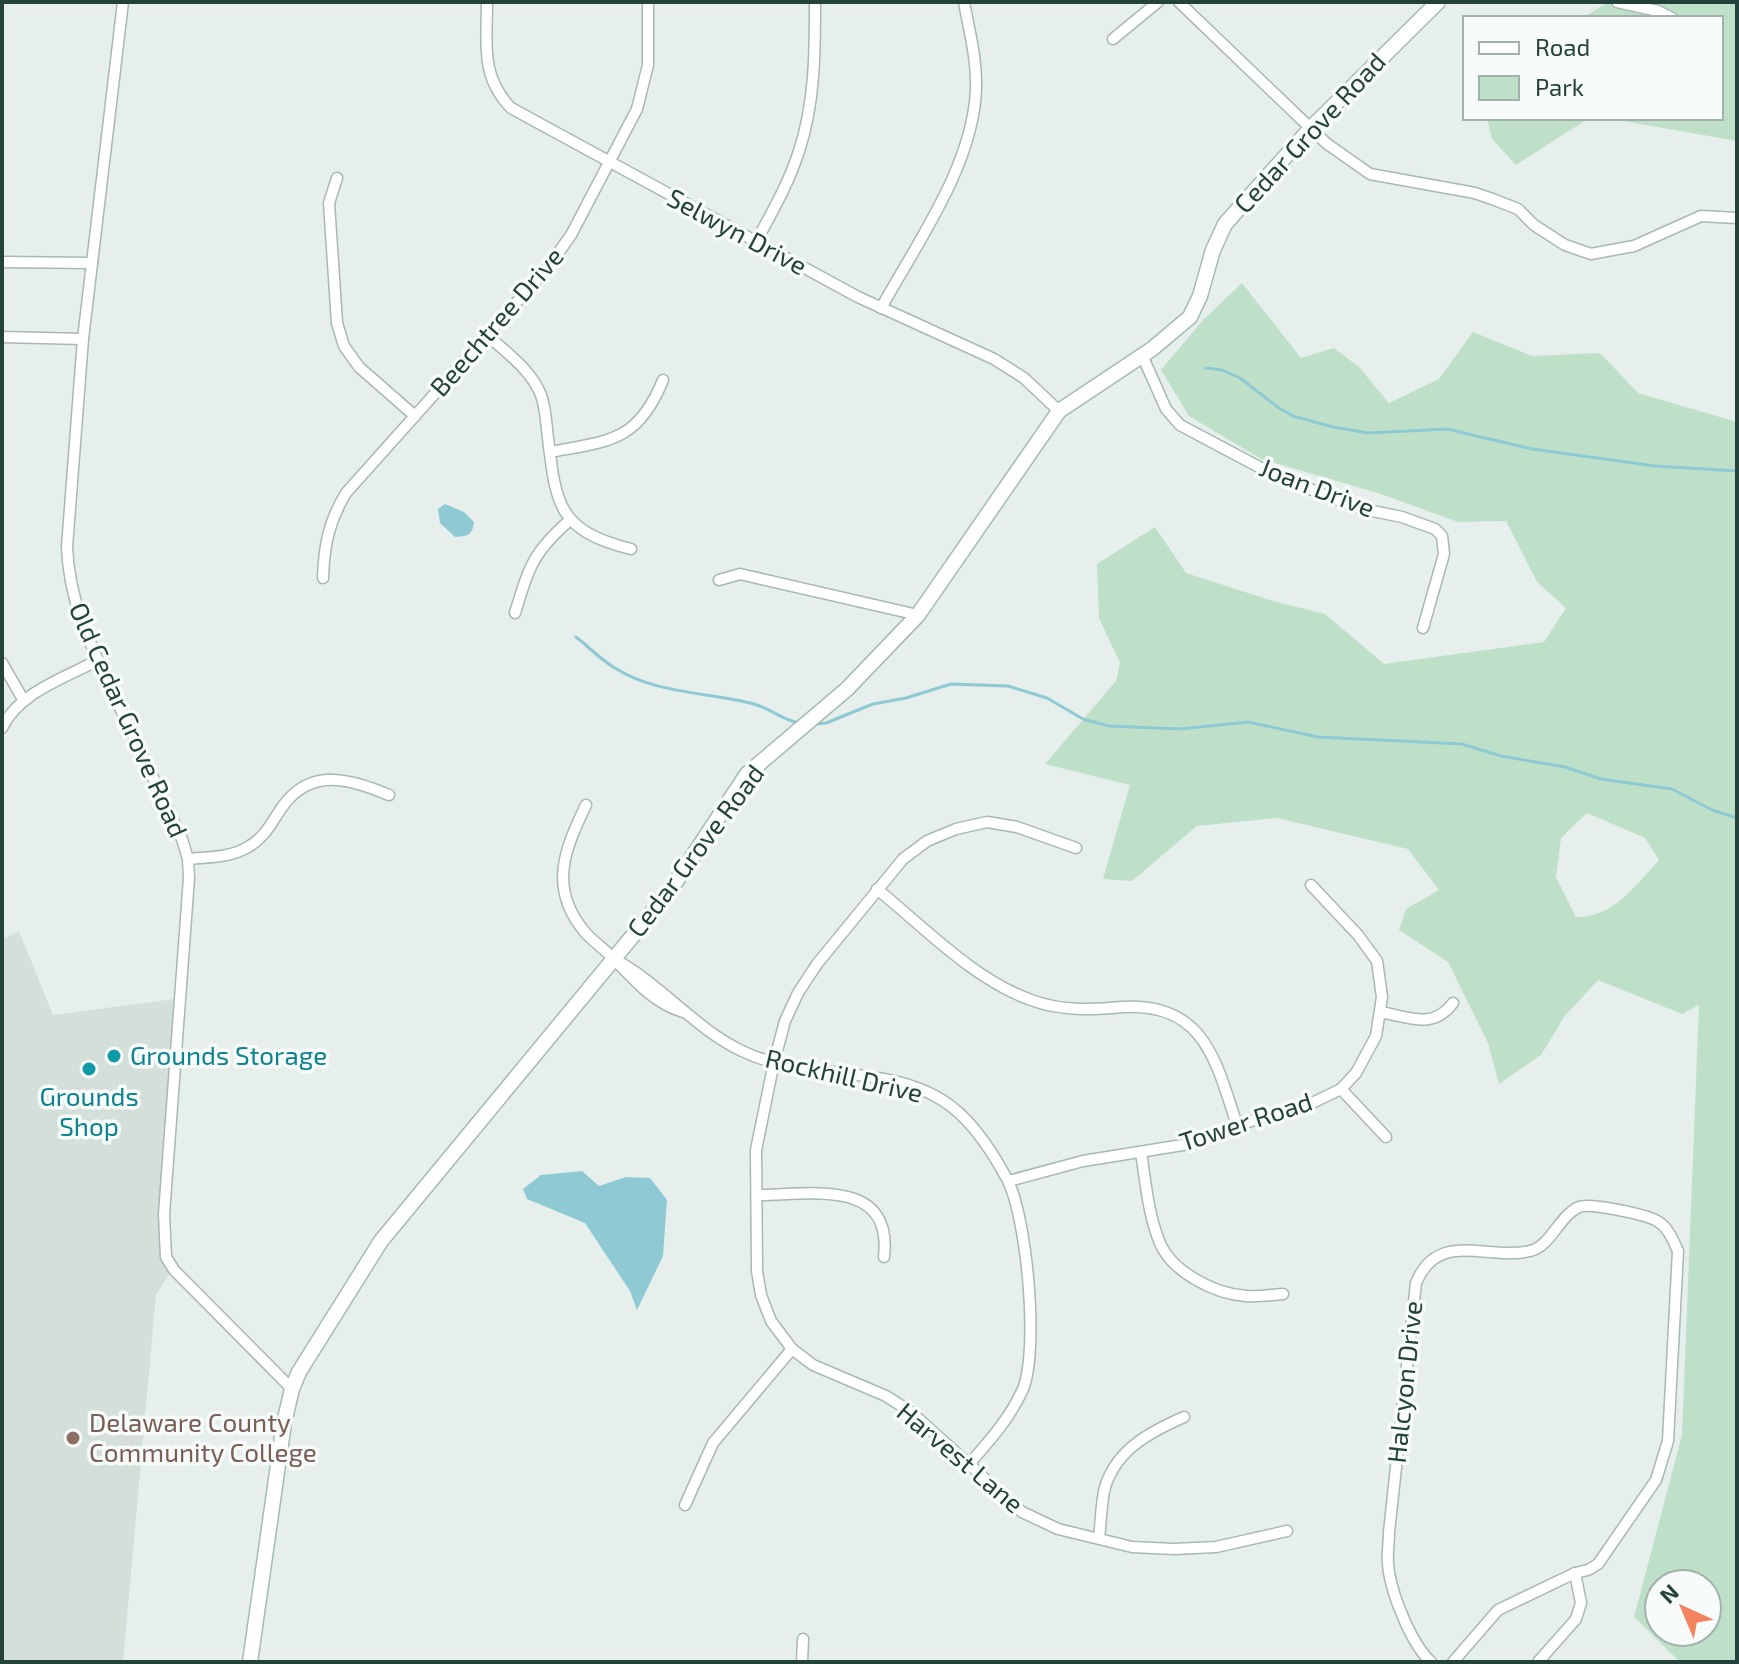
<svg xmlns="http://www.w3.org/2000/svg" width="1739" height="1664" font-family="'Exo 2',sans-serif">
	<style>
		.built { fill: #d4dfda }
		.green { fill: #bfe0c8; fill-rule: evenodd }
		.water { fill: #8ec9d4 }
		.lines { fill: none; stroke-linecap: round; stroke-linejoin: round }
		.stream { stroke: #8ec9d4; stroke-width: 3 }
		.street-casing { stroke: #a8b8b2; stroke-width: 13 }
		.secondary-casing { stroke: #a4bbb3; stroke-width: 17 }
		.street { stroke: #fff; stroke-width: 10 }
		.secondary { stroke: #fff; stroke-width: 14 }
		.culture-dot { fill: #0f9aa8; stroke: #f7fbf9; stroke-width: 3 }
		.education-dot { fill: #8d6e63; stroke: #f7fbf9; stroke-width: 3 }
		.labels { text-anchor: middle; stroke-width: 7; stroke-linejoin: round; paint-order: stroke }
		.street-label { font-size: 26px; fill: #24423a; stroke: #f7fbf9 }
		.culture-label { font-size: 26px; fill: #0d838f; stroke: #f7fbf9; text-anchor: start }
		.education-label { font-size: 26px; fill: #785e54; stroke: #f7fbf9; text-anchor: start }
	</style>
	<rect width="100%" height="100%" fill="#e6efeb"/>
	<path class="built" d="M19,931L53,1015L174,999L159,1215V1239L163,1259L170,1272L156,1295L123,1662H2V939Z"/>
	<g class="green">
		<path d="M1609,2H1737V141L1606,118H1721V18H1582Z"/>
		<path d="M1487,118H1589L1516,165L1492,139Z"/>
		<path d="M1242,283L1301,358L1334,348L1359,367L1389,403L1439,379L1473,332L1532,356L1600,353L1638,393L1737,422V1662H1680L1634,1617L1682,1435L1699,1005L1682,1014L1598,980L1564,1017L1541,1055L1499,1084L1488,1043L1448,962L1399,930L1406,909L1439,890L1408,849L1277,818L1197,826L1132,881L1103,879L1130,785L1045,764L1116,681L1120,663L1099,618L1097,564L1155,527L1186,573L1273,601L1325,614L1384,664L1544,642L1566,608L1537,582L1506,521L1458,522L1378,493L1261,459L1189,416L1161,370L1203,320ZM1587,813L1645,838L1659,860C1636,885 1613,918 1576,917L1556,877L1561,838ZM1659,1584H1707V1632H1659Z"/>
	</g>
	<g class="water">
		<path d="M445,504L464,512L474,522C472,535 469,536 455,537L440,523L438,509Z"/>
		<path d="M582,1171L599,1186L626,1177L650,1178L667,1200L663,1256L637,1310L630,1291L585,1223L527,1199L523,1189L541,1175Z"/>
	</g>
	<g class="lines">
		<g class="stream">
			<path d="M1206,368L1222,370L1240,378L1279,408L1293,416L1333,427L1368,433L1447,429L1532,449L1655,466L1737,471"/>
			<path d="M576,637C589,647 601,660 615,668C655,694 709,692 754,704C771,709 783,720 799,723"/>
			<path d="M815,724L826,723L873,704L906,698L951,684L1008,686L1047,698L1083,719L1109,726L1180,729L1248,722L1318,737L1462,744L1501,756L1565,767L1601,779L1672,789L1712,810L1737,818"/>
		</g>
		<g class="street-casing">
			<g id="street">
				<path d="M123,2L83,339L67,547C69,603 92,648 116,699C137,745 160,792 182,839L188,859L189,878L164,1214L166,1257L174,1270L292,1389"/>
				<path d="M487,2C487,43 480,76 511,108L858,297L994,359L1024,378L1059,411"/>
				<path d="M1179,2L1326,143L1370,174L1475,193L1495,200L1518,209L1534,225L1565,245L1591,254L1634,246L1701,216L1737,218"/>
				<path d="M1617,2L1658,11L1672,18"/>
				<path d="M1113,39L1158,2"/>
				<path d="M337,178L329,203L337,323L344,346L359,367L415,416"/>
				<path d="M756,242C772,212 789,183 799,151C815,103 815,52 815,2"/>
				<path d="M2,262L92,263"/>
				<path d="M881,308C917,243 974,164 976,88C977,59 969,30 964,2"/>
				<path d="M487,335C507,353 531,370 541,395C546,409 546,423 548,438C556,506 559,531 631,549"/>
				<path d="M2,337L83,339"/>
				<path d="M1142,355L1166,409L1180,425L1259,467L1324,495L1363,509L1402,517L1435,529L1442,536L1444,554L1423,628"/>
				<path d="M550,452C609,441 638,442 663,380"/>
				<path d="M323,578C324,545 329,521 346,493L549,266L571,235L637,109L648,65V2"/>
				<path d="M719,580L740,574L918,615"/>
				<path d="M515,613C529,567 533,552 570,520"/>
				<path d="M2,663L24,701"/>
				<path d="M2,728C19,692 65,678 98,660"/>
				<path d="M586,805C565,849 548,887 584,931C593,942 606,950 615,960C636,982 654,1003 683,1012"/>
				<path d="M1076,848L1017,827L987,822L956,829L927,841L903,859L817,964L798,993L785,1021L774,1062L756,1150L757,1271L761,1295L771,1321L792,1349L813,1365L886,1396L911,1412L1022,1512L1058,1529L1132,1547L1174,1549L1216,1547L1287,1531"/>
				<path d="M188,859C208,857 230,858 248,847C266,837 272,821 283,806C312,766 352,780 389,795"/>
				<path d="M877,889C925,928 973,979 1031,1000C1061,1011 1091,1010 1122,1007C1205,1002 1216,1062 1237,1125"/>
				<path d="M614,959C661,984 694,1028 742,1051C803,1081 885,1064 942,1100C970,1117 992,1151 1007,1179C1027,1217 1039,1349 1023,1389C1010,1418 991,1439 970,1463"/>
				<path d="M1380,1012C1409,1017 1433,1030 1453,1003"/>
				<path d="M1341,1089L1386,1137"/>
				<path d="M1141,1153C1146,1183 1148,1215 1160,1243C1172,1272 1215,1294 1246,1296C1258,1297 1271,1295 1283,1294"/>
				<path d="M1009,1181L1083,1161L1195,1143L1237,1125L1306,1106L1341,1089L1356,1073L1376,1036L1382,997L1377,961L1358,935L1311,885"/>
				<path d="M757,1195C810,1195 893,1177 884,1257"/>
				<path d="M685,1505L713,1443L792,1349"/>
				<path d="M1099,1538C1101,1522 1101,1503 1105,1487C1117,1449 1150,1432 1184,1417"/>
				<path d="M802,1662L803,1639"/>
				<path d="M1431,1662C1411,1644 1390,1591 1388,1564C1387,1553 1389,1542 1389,1532L1416,1283C1438,1229 1487,1261 1530,1251C1551,1246 1559,1216 1579,1207C1589,1202 1647,1215 1657,1221C1668,1227 1673,1240 1678,1251L1668,1441L1656,1480L1598,1564L1588,1570L1575,1573L1498,1610L1453,1662"/>
				<path d="M1538,1662L1576,1619L1581,1603L1575,1573"/>
			</g>
		</g>
		<g class="secondary-casing">
			<path id="secondary" d="M250,1662L284,1423L292,1389L299,1372L381,1241L650,915L677,880L747,774L847,689L918,615L1059,411L1152,349L1190,317L1200,296L1213,250L1225,224L1311,128L1438,2"/>
		</g>
		<use href="#street" class="street"/>
		<use href="#secondary" class="secondary"/>
	</g>
	<g class="culture-dot">
		<circle cx="114" cy="1056" r="8"/>
		<circle cx="89" cy="1069" r="8"/>
	</g>
	<circle class="education-dot" cx="73" cy="1438" r="8"/>
	<g class="labels">
		<g class="street-label">
			<text transform="translate(1310 133) rotate(-47)" y="9">Cedar Grove Road</text>
			<text transform="translate(737 232) rotate(28)" y="9">Selwyn Drive</text>
			<text transform="translate(497 322) rotate(-49)" y="9">Beechtree Drive</text>
			<text transform="translate(1317 488) rotate(21)" y="9">Joan Drive</text>
			<text transform="translate(128 720) rotate(66)" y="9">Old Cedar Grove Road</text>
			<text transform="translate(696 851) rotate(-53)" y="9">Cedar Grove Road</text>
			<text transform="translate(844 1076) rotate(13)" y="9">Rockhill Drive</text>
			<text transform="translate(1246 1122) rotate(-18)" y="9">Tower Road</text>
			<text transform="translate(1405 1382) rotate(-84)" y="9">Halcyon Drive</text>
			<text transform="translate(960 1458) rotate(40)" y="9">Harvest Lane</text>
		</g>
		<g class="culture-label">
			<text x="130" y="1065">Grounds Storage</text>
			<text x="89" y="1106" text-anchor="middle">Grounds<tspan x="89" dy="30">Shop</tspan></text>
		</g>
		<g class="education-label">
			<text x="89" y="1432">Delaware County<tspan x="89" dy="30">Community College</tspan></text>
		</g>
	</g>
	<rect width="1739" height="1664" fill="none" stroke="#24423a" stroke-width="8"/>
	<rect x="1463" y="16" width="260" height="104" fill="#f7fbf9" stroke="#a3b1ad" stroke-width="2"/>
	<rect x="1479" y="42" width="40" height="12" fill="#ffffff" stroke="#a3b1ad" stroke-width="2"/>
	<text x="1535" y="56" font-size="24" fill="#24423a">Road</text>
	<rect x="1479" y="76" width="40" height="24" fill="#bfe0c8" stroke="#a3b1ad" stroke-width="2"/>
	<text x="1535" y="96" font-size="24" fill="#24423a">Park</text>
	<g transform="translate(1683 1608) rotate(316)"><circle r="38" fill="#f7fbf9" stroke="#a3b1ad" stroke-width="2"/>
	<path d="M0-6L14 30L0 20L-14 30Z" fill="#f4845f"/>
	<text y="-12" font-size="22" font-weight="bold" text-anchor="middle" fill="#24423a">N</text>
	</g>
</svg>
